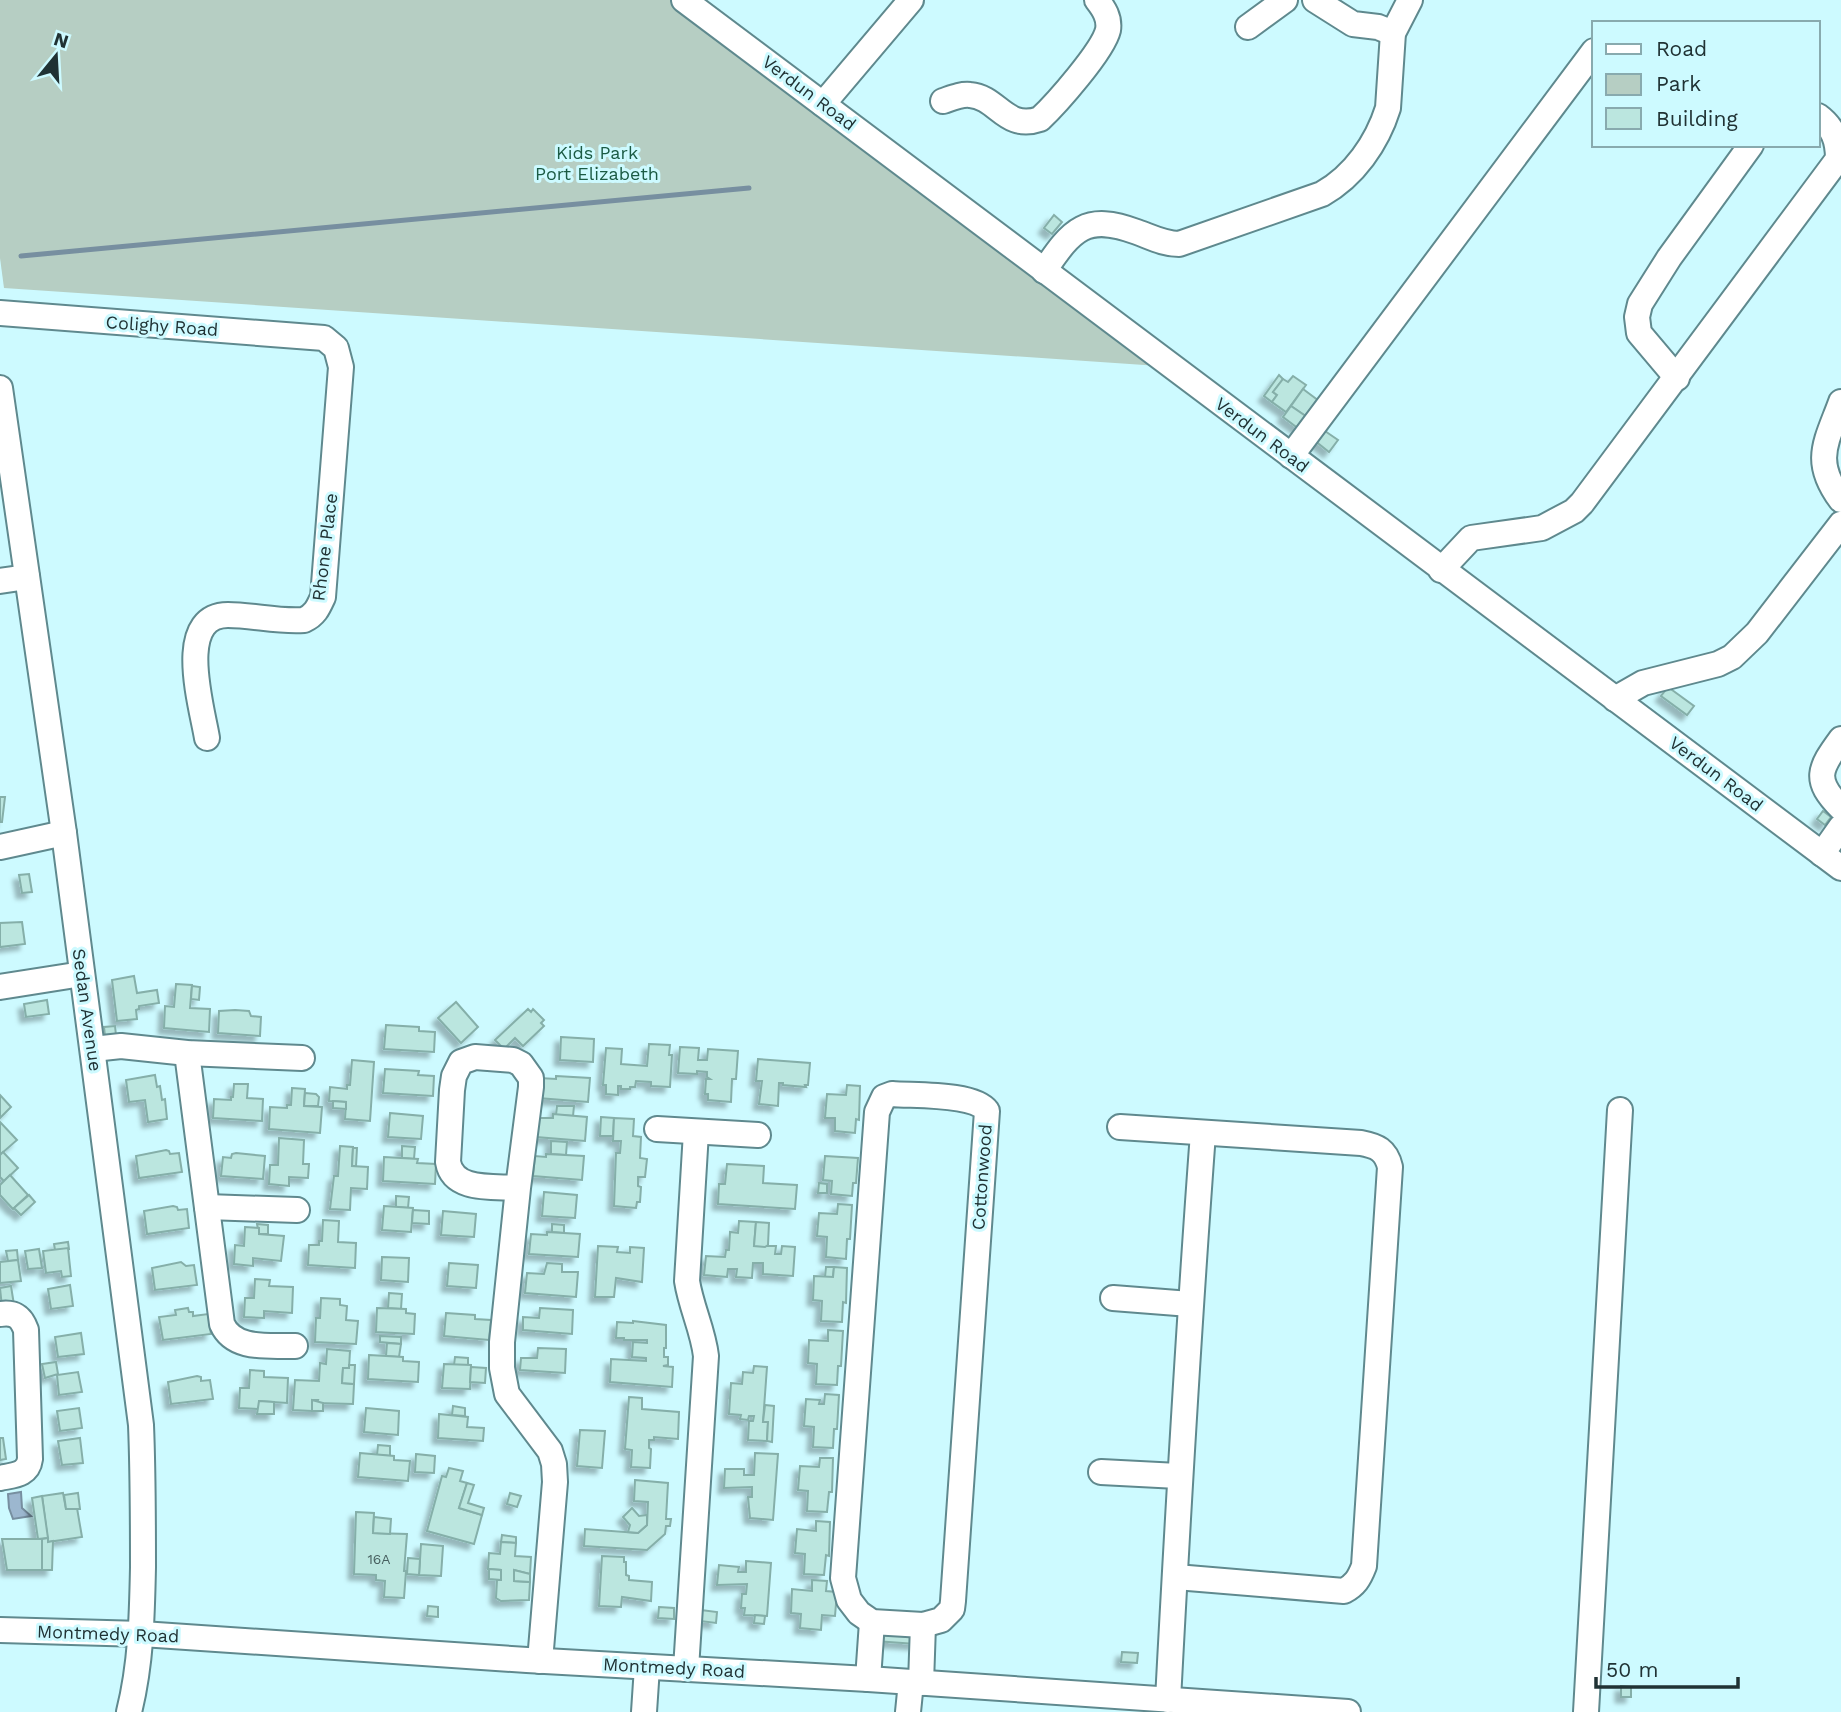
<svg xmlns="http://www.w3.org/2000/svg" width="1841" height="1712" font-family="'Work Sans',sans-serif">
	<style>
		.green { fill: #b6cec3 }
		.water { fill: #9cb7cf; stroke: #778fa0; stroke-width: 2 }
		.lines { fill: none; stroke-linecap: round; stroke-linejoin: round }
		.stream { stroke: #778fa0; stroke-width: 5 }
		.building { fill: #bbe6df; stroke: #85afa9; stroke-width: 2; filter: url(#shadow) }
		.minor-casing { stroke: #5f898e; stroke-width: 28 }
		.minor { stroke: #fff; stroke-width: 24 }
		.labels { text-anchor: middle; stroke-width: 6; stroke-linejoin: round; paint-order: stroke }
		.number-label { font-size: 14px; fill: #475f5f }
		.street-label { font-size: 18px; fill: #203234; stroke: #cdfaff }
		.park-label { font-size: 18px; fill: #1b5b44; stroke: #cdfaff }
	</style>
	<defs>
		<filter id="shadow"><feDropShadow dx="-5.5" dy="5.5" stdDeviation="2" flood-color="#0004"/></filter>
	</defs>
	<rect width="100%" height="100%" fill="#cdfaff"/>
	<path class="green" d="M0,0H671L1159,366L4,288L0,258Z"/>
	<path class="water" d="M21,1492L22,1508L31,1516L13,1519L9,1508L8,1494Z"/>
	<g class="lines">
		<path class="stream" d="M21,256L749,188"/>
	</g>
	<g class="building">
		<path d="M1054,215L1062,222L1052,234L1044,228Z"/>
		<path d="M1279,375L1283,379L1273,392L1277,395L1272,402L1264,396Z"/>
		<path d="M1293,376L1306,385L1286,412L1272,402L1277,395L1273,392L1283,379L1288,382Z"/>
		<path d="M1303,389L1319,401L1307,417L1291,406Z"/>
		<path d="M1291,406L1307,417L1299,429L1283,417Z"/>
		<path d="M1322,429L1338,440L1329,452L1314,440Z"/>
		<path d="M1668,687L1694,706L1687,715L1661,696Z"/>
		<path d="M0,797H5L2,822H0Z"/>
		<path d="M1823,811L1831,817L1825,825L1817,819Z"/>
		<path d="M29,874L32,892L22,893L19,875Z"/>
		<path d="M22,922L25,944L0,947V923Z"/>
		<path d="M134,976L137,993L157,990L159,1003L139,1006V1009L136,1010L137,1019L117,1021L112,980Z"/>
		<path d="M176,984L192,985L190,1008L210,1009L209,1032L164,1028L165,1006L174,1007Z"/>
		<path d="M192,986L200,987L199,1000L191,999Z"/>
		<path d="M47,1000L49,1014L26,1017L24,1004Z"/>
		<path d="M456,1002L478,1027L461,1043L438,1018Z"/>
		<path d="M528,1009L531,1012L533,1009L544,1020L541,1023L544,1026L523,1046L515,1038L504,1049L495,1040Z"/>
		<path d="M235,1010L249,1011L251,1016L261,1017L260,1036L218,1033L219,1011Z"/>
		<path d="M386,1025L419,1027V1031L435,1032L434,1052L384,1049Z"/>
		<path d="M115,1026L116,1035L105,1036L104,1027Z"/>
		<path d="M561,1037L594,1039L593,1062L560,1060Z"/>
		<path d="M649,1044L670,1045L669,1055H672L670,1087L651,1086V1082L636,1081L635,1087H630V1089H621V1086H618V1095L606,1094V1085H603L606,1048L622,1049L621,1064L647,1066Z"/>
		<path d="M680,1047L699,1048L698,1060H707L708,1049L738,1051L736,1079H732L731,1102L708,1100V1094H705L706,1079H710L707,1077V1072L697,1071V1074L678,1073Z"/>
		<path d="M758,1059L810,1063L808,1085H805L806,1087L783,1085V1083H779L778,1106L759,1104L762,1081H756Z"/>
		<path d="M352,1060L374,1062L370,1121L345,1119L346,1102L329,1101L330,1087L347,1089V1085H350Z"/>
		<path d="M385,1069L419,1071L418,1075L434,1076L433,1096L383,1093Z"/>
		<path d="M155,1075L157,1087L160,1086L162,1100L165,1099L167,1119L148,1122L145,1100L129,1102L126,1080Z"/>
		<path d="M556,1076L590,1078L588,1102L538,1098L540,1078L556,1079Z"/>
		<path d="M234,1084H248L247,1098L263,1099L262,1121L213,1118L214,1099L231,1100V1097H233Z"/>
		<path d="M847,1085L860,1086L859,1120L856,1119L855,1133L835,1131V1118H825L827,1094L846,1095Z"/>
		<path d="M292,1088L305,1089L304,1106L322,1107L320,1133L269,1129L270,1107L287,1108V1105H291Z"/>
		<path d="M305,1093L316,1094L319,1097L318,1106H304Z"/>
		<path d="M0,1095L11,1107L0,1118Z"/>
		<path d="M333,1101L346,1102V1109L333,1108Z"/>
		<path d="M557,1106H574L573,1116L556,1115Z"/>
		<path d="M390,1113L423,1116L421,1139L388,1137Z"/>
		<path d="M553,1114L587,1117L585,1141L536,1137L537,1118H553Z"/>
		<path d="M601,1117L614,1118L613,1136H600Z"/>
		<path d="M614,1118L634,1119L633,1136L641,1137L640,1158L647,1159L645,1177H638V1186L641,1187L640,1202H637L636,1208L614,1206L616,1153H620L621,1141H613Z"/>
		<path d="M0,1122L17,1140L1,1154L0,1153Z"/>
		<path d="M279,1138L304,1140L303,1164H309L308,1178L289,1177V1186L269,1184L270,1165H278Z"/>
		<path d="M551,1141L567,1142L566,1155L551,1154Z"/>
		<path d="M340,1146L353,1147L352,1166L368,1167L367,1189L351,1188L350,1210L330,1209L334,1176H338Z"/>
		<path d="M402,1146L415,1147L414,1159L402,1158Z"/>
		<path d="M353,1148H357L356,1166H352Z"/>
		<path d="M166,1150L169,1151L170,1154L179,1153L182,1172L139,1178L136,1156Z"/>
		<path d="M3,1152L18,1168L4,1181L0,1177V1155Z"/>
		<path d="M236,1153L265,1156L263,1179L221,1176L223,1157L231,1158L232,1154Z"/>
		<path d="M546,1154L584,1156L582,1180L533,1176L535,1156L546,1157Z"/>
		<path d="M825,1156L858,1158L856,1183H853L852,1196L831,1194L832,1181L823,1180Z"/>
		<path d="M384,1157L418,1159L417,1163L436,1164L435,1184L383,1181Z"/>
		<path d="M727,1164L764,1166L763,1183L797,1185L795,1209L718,1204L719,1184H725Z"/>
		<path d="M10,1175L28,1195L13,1209L0,1195V1185Z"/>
		<path d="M819,1183L827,1184V1193H818Z"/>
		<path d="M544,1192L577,1195L575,1218L542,1216Z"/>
		<path d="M29,1195L35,1202L21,1215L14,1208Z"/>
		<path d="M396,1196L409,1197L408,1208L396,1207Z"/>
		<path d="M838,1204L852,1205L850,1239H847L846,1259L826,1257L827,1237L817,1236L819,1213L837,1214Z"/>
		<path d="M173,1206L177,1207L178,1210L187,1209L189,1228L147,1234L144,1211Z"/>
		<path d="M384,1206L413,1208L411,1232L382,1230Z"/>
		<path d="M413,1210L429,1211V1224L412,1223Z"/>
		<path d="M443,1211L476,1214L474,1237L441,1235Z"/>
		<path d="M323,1220L339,1221L338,1242L356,1243L355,1268L308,1265L309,1245H319V1241H322Z"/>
		<path d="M739,1221L756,1222L754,1246H776L775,1254H781L782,1246L795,1247L793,1276L763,1274V1263H753L752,1278L736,1277L737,1269H728L727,1277L704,1275L706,1256L725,1257L726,1250H729L730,1232L738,1233Z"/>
		<path d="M756,1222L769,1223L768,1245L765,1247L754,1246Z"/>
		<path d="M257,1224L268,1225V1234H259Z"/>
		<path d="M552,1224L564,1225V1233L552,1232Z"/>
		<path d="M245,1227L259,1228V1234L284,1236L281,1261L253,1258V1266L234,1264L235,1245L244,1246Z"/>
		<path d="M547,1232L580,1234L578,1257L529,1254L531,1234L547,1235Z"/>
		<path d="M68,1242L69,1249L55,1250L54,1244Z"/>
		<path d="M598,1246L618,1247L617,1252L630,1253V1247L644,1248L642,1282L616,1278L614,1297H595Z"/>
		<path d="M68,1248L71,1276L62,1277L61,1271L46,1273L43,1251Z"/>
		<path d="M39,1249L42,1268L28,1269L25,1251Z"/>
		<path d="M17,1250L18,1260L8,1261L6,1251Z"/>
		<path d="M382,1257L409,1258L408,1282L381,1280Z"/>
		<path d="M18,1260L21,1281L0,1283V1262Z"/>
		<path d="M181,1262L186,1266L194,1265L197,1285L155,1290L152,1268Z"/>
		<path d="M449,1263L478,1265L476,1288L447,1286Z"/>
		<path d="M547,1263L562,1264V1272H578L576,1297L525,1293L527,1273L544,1274Z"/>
		<path d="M826,1267H834L833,1277H825Z"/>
		<path d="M834,1267L847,1268L846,1303L843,1302L842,1322L821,1321L822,1301L813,1300L814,1276L833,1277Z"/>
		<path d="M255,1279L270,1280L269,1286L293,1287L292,1313L264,1311V1318L244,1317L245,1298H254Z"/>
		<path d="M70,1285L73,1306L51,1309L48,1289Z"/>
		<path d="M11,1286L14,1305L2,1307L0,1288Z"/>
		<path d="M389,1293L402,1294L401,1309L388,1308Z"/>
		<path d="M321,1298L340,1299V1305L347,1306L346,1320L358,1321L356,1344L315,1342L316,1318H320Z"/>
		<path d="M188,1308L189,1312H193V1316L208,1314L211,1334L163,1340L159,1317L176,1315L175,1310Z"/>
		<path d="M377,1308L406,1309V1313L415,1314L414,1334L376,1332Z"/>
		<path d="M540,1308L573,1310L572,1334L523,1330V1317L539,1318Z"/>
		<path d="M446,1313L475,1315V1319L491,1320L489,1340L444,1336Z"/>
		<path d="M633,1321L666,1325V1348H664V1357H668V1365L663,1366L673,1367L672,1387L610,1382L611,1359L646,1361V1358L632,1357L633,1342L647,1343V1340H624V1338H616L617,1322L633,1323Z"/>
		<path d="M828,1330L843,1331L841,1366H838L837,1385L816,1384L817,1364L808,1363L809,1340L828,1341Z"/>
		<path d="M81,1333L84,1354L58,1357L55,1337Z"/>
		<path d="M380,1336L401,1337V1344L380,1342Z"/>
		<path d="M387,1343L401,1344L399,1357L386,1356Z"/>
		<path d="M538,1348L566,1349L565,1373L520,1370L521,1358H537Z"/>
		<path d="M327,1349L350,1351L349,1368H343L342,1383L354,1384L353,1404L317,1403L318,1400H312V1411L293,1410L295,1380L319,1381L320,1363L326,1364Z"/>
		<path d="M369,1355L403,1357V1361L419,1362L418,1382L368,1379Z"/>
		<path d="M455,1357L468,1358V1365H454Z"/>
		<path d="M56,1362L58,1374L45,1378L42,1364Z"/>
		<path d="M444,1364L471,1365L470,1389L442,1388Z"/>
		<path d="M349,1365H355L354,1384L342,1383L343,1368H349Z"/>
		<path d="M754,1366L767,1367L763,1422H768L767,1441L748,1440L749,1421H753L754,1416H749L748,1420L740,1419L741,1415L729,1414L731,1383L742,1384L743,1372L753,1373Z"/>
		<path d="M471,1367L486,1368L485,1383L470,1382Z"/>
		<path d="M250,1370L264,1371V1377L288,1378L287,1403L259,1401V1409L239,1408L240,1388H249Z"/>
		<path d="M78,1372L82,1392L59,1395L57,1375Z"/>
		<path d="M197,1376L201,1377V1381L210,1380L213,1399L171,1404L168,1382Z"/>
		<path d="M825,1394L839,1395L837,1429H834L833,1448L813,1447L814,1427L804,1426L806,1399L820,1400L819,1404H824Z"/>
		<path d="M629,1397L642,1398V1409L679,1412L678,1439L654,1437V1440H649V1448L651,1449L650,1468L631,1467L632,1450L625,1449Z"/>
		<path d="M312,1400L323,1403V1411H312Z"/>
		<path d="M259,1401L274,1402V1414H257Z"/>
		<path d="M765,1405L774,1406L772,1442L767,1441L768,1422H763Z"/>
		<path d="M453,1406L465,1408V1416L452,1415Z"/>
		<path d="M79,1408L82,1428L60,1431L57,1411Z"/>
		<path d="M366,1408L399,1411L398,1435L364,1432Z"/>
		<path d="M439,1414L468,1417L467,1427L484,1428L483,1441L438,1438Z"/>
		<path d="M580,1430L605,1431L602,1468L577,1466Z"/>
		<path d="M0,1438H3L6,1459L0,1460Z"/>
		<path d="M80,1438L83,1463L62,1465L58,1441Z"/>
		<path d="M378,1445L390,1446V1456L377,1455Z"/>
		<path d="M360,1453L394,1456V1460L410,1461L408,1481L358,1477Z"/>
		<path d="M755,1453L778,1454L773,1520L750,1518L748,1497H752V1487L724,1488L725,1469H744V1475H754Z"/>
		<path d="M416,1454L435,1456L434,1473L415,1472Z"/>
		<path d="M820,1458H833L832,1492H829L827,1512L807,1511L808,1491L798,1490L800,1466L819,1467Z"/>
		<path d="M449,1468L463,1471L460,1481L467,1483L459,1508L482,1515L474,1544L427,1531L442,1476L446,1477Z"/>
		<path d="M635,1480L668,1483L666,1519H671L670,1526H666L665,1534L647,1550L584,1546L585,1529L638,1533L647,1525L648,1502L634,1501Z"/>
		<path d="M467,1483L474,1485L468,1503L484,1508L482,1515L459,1508Z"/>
		<path d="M63,1493L66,1509L77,1508L82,1537L48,1542L42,1496Z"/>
		<path d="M78,1493L80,1509H66L64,1495Z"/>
		<path d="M510,1493L521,1496L517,1507L507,1504Z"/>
		<path d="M42,1496L48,1538L38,1539L32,1498Z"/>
		<path d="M632,1508L639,1516L647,1515V1525L638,1533L628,1532L630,1525L623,1517Z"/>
		<path d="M356,1512L374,1513L373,1533L407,1534L404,1571H406L404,1598L384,1597L385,1581L376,1580V1575L354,1574Z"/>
		<path d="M374,1517L391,1519L390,1534L373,1533Z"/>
		<path d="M816,1521L830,1522L829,1556L826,1555L824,1575L804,1574L805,1554L795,1553L797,1529L816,1531Z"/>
		<path d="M502,1535L516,1537V1543L501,1542Z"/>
		<path d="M48,1538V1542L53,1541L52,1570H42V1539Z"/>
		<path d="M2,1539H42V1570H7Z"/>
		<path d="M501,1542L516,1543L515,1556L531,1557L530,1574L514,1570V1581L530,1582L529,1600L501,1601L496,1598L497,1580H501V1570L488,1569L489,1553L500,1554Z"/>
		<path d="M421,1544L443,1546L441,1576L419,1575Z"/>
		<path d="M602,1556L624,1557V1562H626V1575L629,1576V1580L652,1582L651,1601L622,1597L621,1607L599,1606Z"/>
		<path d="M408,1558L420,1559L419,1575L407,1574Z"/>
		<path d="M746,1561L771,1563L767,1616L744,1615L745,1608H741L742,1594H746L747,1584L717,1585L719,1565L739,1567L738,1572H746Z"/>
		<path d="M489,1569L501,1570V1580L489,1579Z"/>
		<path d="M514,1570L530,1574V1582L514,1581Z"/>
		<path d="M812,1580L827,1581L826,1591L837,1592L835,1616L822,1615L821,1630L800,1628L801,1614L791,1613L792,1589L812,1591Z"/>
		<path d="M428,1606L438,1607V1617L427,1616Z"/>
		<path d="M659,1607L674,1608V1619L658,1618Z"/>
		<path d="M701,1610L717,1612L716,1623L700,1621Z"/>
		<path d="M755,1615L765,1616L764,1624L754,1623Z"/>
		<path d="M876,1631L917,1634L916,1644L875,1641Z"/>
		<path d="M1122,1652L1138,1653L1137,1663L1121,1662Z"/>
		<path d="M1621,1686L1631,1687V1697H1621Z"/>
	</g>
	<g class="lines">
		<g class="minor-casing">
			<g id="minor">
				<path d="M684,0L1841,868"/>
				<path d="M1315,0L1353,24L1378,27L1393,33"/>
				<path d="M1248,27L1285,0"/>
				<path d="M943,101C952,98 961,94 970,95C998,97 1005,131 1040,119C1056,104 1103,51 1108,30C1110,18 1104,9 1097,0"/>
				<path d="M823,104L911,0"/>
				<path d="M1044,271C1072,229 1086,213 1137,232C1151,237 1164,244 1179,244L1322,194C1354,176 1377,143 1388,108L1393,33L1410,0"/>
				<path d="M0,313L324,338L336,348L341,367L323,597C318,608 315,615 304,620C278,622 253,615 228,615C174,615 202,707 207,738"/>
				<path d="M1677,378L1639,333L1637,317L1640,304L1669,258L1751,145"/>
				<path d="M0,388L64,833L141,1425C143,1473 143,1519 143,1567C142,1616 141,1664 129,1712"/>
				<path d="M1841,402C1826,443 1812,461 1841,500"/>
				<path d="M1291,456L1594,51"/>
				<path d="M1441,570L1471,538L1542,528L1574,511L1582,503L1838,159C1838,140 1833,127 1818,116"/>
				<path d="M0,581L27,577"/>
				<path d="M1615,699L1643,683L1718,664L1732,657L1757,633L1841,524"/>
				<path d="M1841,739C1819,769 1813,780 1841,808"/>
				<path d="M0,847L64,833"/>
				<path d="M1822,854L1841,827"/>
				<path d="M0,987L82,974"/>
				<path d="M93,1049L121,1046L187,1053L302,1058"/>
				<path d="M187,1053L222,1324C234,1351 269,1345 295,1346"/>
				<path d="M892,1094C914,1096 974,1093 987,1111L953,1601L952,1609L941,1620L923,1625L872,1622L859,1613L849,1600L843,1578L877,1112L884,1097Z"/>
				<path d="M1120,1127L1361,1143C1377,1146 1386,1150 1390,1167L1364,1566C1359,1579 1355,1585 1344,1591L1176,1577"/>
				<path d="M657,1129L758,1135"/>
				<path d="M518,1188C494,1186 453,1192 448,1162L452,1090L454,1076L461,1062L475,1057L513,1060L521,1064L531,1078V1087L518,1188L502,1342V1368L507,1394L550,1451L554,1464L555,1482L540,1661"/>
				<path d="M207,1207L297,1210"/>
				<path d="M1113,1298L1190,1304"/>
				<path d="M0,1314C14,1312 21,1316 26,1330L30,1459C28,1475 14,1475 0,1478"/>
				<path d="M1101,1472L1178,1476"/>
				<path d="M0,1630L142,1634L527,1660L868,1679L1348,1712"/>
				<path d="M686,1669L706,1356C703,1330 691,1307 687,1281L696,1132"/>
				<path d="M868,1679L872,1622"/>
				<path d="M921,1683L923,1625"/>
				<path d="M1168,1700C1178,1511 1189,1322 1203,1133"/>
				<path d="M644,1712L647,1667"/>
				<path d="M908,1712L911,1682"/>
				<path d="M1586,1712L1620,1110"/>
			</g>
		</g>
		<use href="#minor" class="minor"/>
	</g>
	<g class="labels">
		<g class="number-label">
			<text x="379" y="1564">16A</text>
		</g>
		<g class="street-label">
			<text transform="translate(809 93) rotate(37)" y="6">Verdun Road</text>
			<text transform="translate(162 326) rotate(4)" y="6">Colighy Road</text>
			<text transform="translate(1262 435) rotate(37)" y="6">Verdun Road</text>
			<text transform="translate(325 547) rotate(-83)" y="6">Rhone Place</text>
			<text transform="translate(1716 774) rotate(37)" y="6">Verdun Road</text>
			<text transform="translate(87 1010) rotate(82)" y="6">Sedan Avenue</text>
			<text transform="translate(982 1177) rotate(-86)" y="6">Cottonwood</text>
			<text transform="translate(108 1634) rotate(2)" y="6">Montmedy Road</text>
			<text transform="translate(674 1668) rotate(3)" y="6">Montmedy Road</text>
		</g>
		<g class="park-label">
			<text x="597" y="159">Kids Park<tspan x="597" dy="21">Port Elizabeth</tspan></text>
		</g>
	</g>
	<rect x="1592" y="21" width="228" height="126" fill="#cdfaff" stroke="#88aaae" stroke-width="2"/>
	<rect x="1606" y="44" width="35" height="10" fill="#ffffff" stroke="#88aaae" stroke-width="2"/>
	<text x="1656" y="56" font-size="21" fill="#203234">Road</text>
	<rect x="1606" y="74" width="35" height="21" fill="#b6cec3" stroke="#88aaae" stroke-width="2"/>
	<text x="1656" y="91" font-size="21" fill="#203234">Park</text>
	<rect x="1606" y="108" width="35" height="21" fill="#bbe6df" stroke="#88aaae" stroke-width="2"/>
	<text x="1656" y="126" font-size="21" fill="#203234">Building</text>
	<g transform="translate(56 56) rotate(18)" stroke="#cdfaff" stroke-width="5" paint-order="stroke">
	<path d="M0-5L12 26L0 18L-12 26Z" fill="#203234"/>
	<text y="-10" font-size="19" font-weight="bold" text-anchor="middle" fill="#203234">N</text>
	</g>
	<path d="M1596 1677v10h142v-10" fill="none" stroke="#203234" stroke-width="3.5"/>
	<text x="1606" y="1677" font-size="21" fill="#203234" stroke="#cdfaff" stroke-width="5" paint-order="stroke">50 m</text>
</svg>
